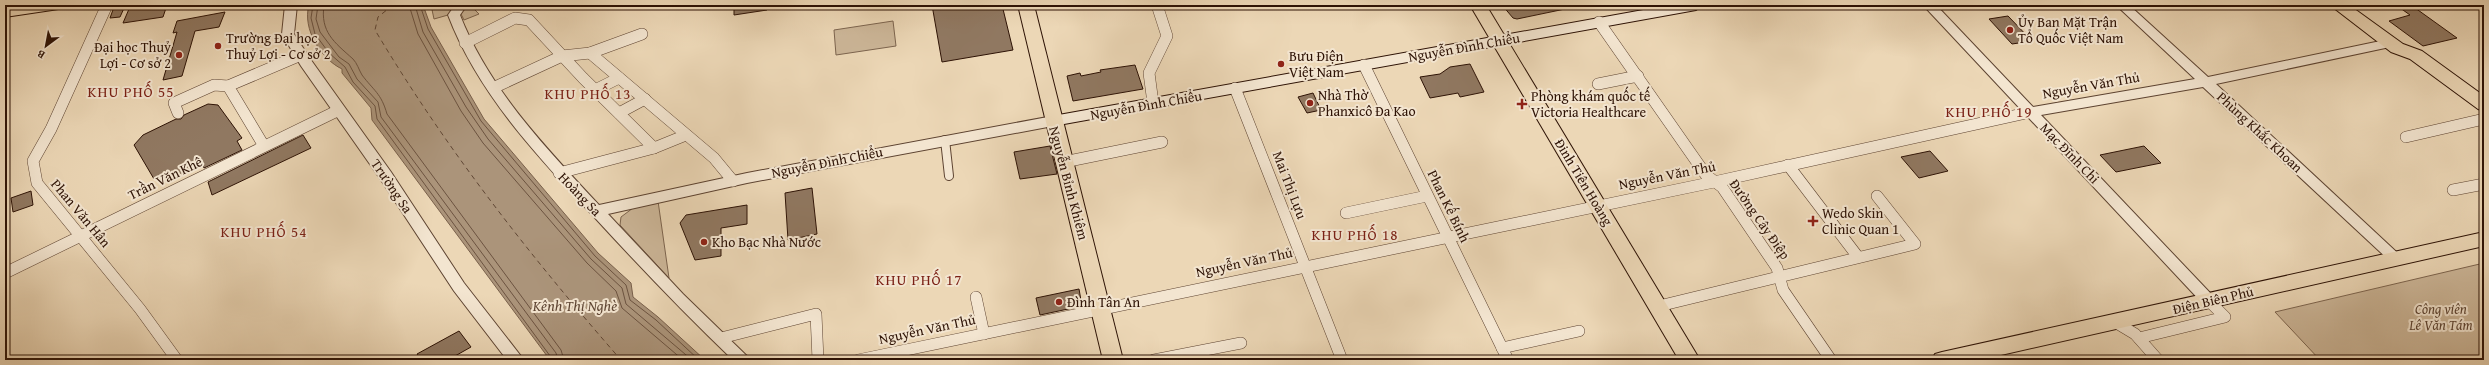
<svg xmlns="http://www.w3.org/2000/svg" width="2489" height="365" font-family="'Gentium Book Plus',serif">
	<style>
		.green { fill: #ccb698; stroke: #7c644e }
		.water { fill: #ab947a; stroke: #79604b }
		.lines { fill: none; stroke-linecap: round; stroke-linejoin: round }
		.shore { stroke: #6c5340; stroke-width: 1 }
		.ferry { stroke: #5f4634; stroke-width: 1; stroke-dasharray: 5 4; stroke-linecap: butt }
		.building { fill: #907861; stroke: #2d1205 }
		.pedestrian-casing { stroke: #5d4331; stroke-width: 10 }
		.minor-casing { stroke: #5d4331; stroke-width: 12 }
		.tertiary-casing { stroke: #5d4331; stroke-width: 2 }
		.secondary-casing { stroke: #2d1205; stroke-width: 2 }
		.primary-casing { stroke: #2d1205; stroke-width: 2 }
		.pedestrian { stroke: #f3e5d0; stroke-width: 8 }
		.minor { stroke: #f3e5d0; stroke-width: 11 }
		.tertiary { fill: #f3e5d0; fill-rule: evenodd }
		.secondary { fill: #f3e5d0; fill-rule: evenodd }
		.primary { fill: #ecd7b6; fill-rule: evenodd }
		.poi-dot { fill: #8f2418; stroke: #f3e5d0; stroke-width: 1.5 }
		.labels { text-anchor: middle; stroke-width: 4; stroke-linejoin: round; paint-order: stroke }
		.poi-label { font-size: 14px; fill: #2d1205; stroke: #f3e5d0; text-anchor: start }
		.street-label { font-size: 14px; fill: #2d1205; stroke: #f3e5d0 }
		.park-label { font-size: 14px; font-style: italic; fill: #5d4331; stroke: #f3e5d0 }
		.neighbourhood-label { font-size: 15px; letter-spacing: 1px; fill: #7a1f14; stroke: #f3e5d0 }
		.water-label { font-size: 15px; font-style: italic; fill: #5f4634; stroke: #f3e5d0 }
	</style>
	<rect width="100%" height="100%" fill="#ecd7b6"/>
	<filter id="stains"><feTurbulence type="fractalNoise" baseFrequency=".005" numOctaves="4"/><feColorMatrix values="0 0 0 0 .2 0 0 0 0 .09 0 0 0 0 .02 0 0 0 .5 -.17"/></filter>
	<radialGradient id="worn" r=".72"><stop offset=".6" stop-color="#630" stop-opacity="0"/><stop offset="1" stop-color="#630" stop-opacity=".3"/></radialGradient>
	<g class="green">
		<path d="M431,5H457L448,15L434,19Z"/>
		<path d="M464,5H480L474,9L479,14L464,20L459,10Z"/>
		<path d="M893,21L896,46L836,55L834,30Z"/>
		<path d="M658,201L669,278L620,225L621,217L637,205Z"/>
		<path d="M2484,263V360H2320L2275,312Z"/>
	</g>
	<path class="water" d="M309,5H423L431,27L484,119L598,253L631,283L633,297L658,317L705,360H550L372,120L371,108L342,73V69C321,59 302,29 309,5Z"/>
	<g class="lines">
		<g class="shore">
			<path d="M313,5L311,18L315,34L329,53L345,67L353,82L375,106L377,119L553,360"/>
			<path d="M318,5L316,19L320,32L339,57L349,64L357,79L378,102L381,117L556,353L558,360"/>
			<path d="M324,5C320,32 334,42 353,59C357,63 359,70 362,75C374,91 381,93 387,114L561,350L564,360"/>
			<path d="M409,5L418,34L461,111L483,143L587,263L616,291L622,308L683,360"/>
			<path d="M415,5L423,32L466,107L488,139L591,259L622,288L626,304L692,360"/>
			<path d="M420,5L428,29L481,121L595,256L626,285L630,300L656,320L699,360"/>
		</g>
		<path class="ferry" d="M393,5L378,17L375,30C446,149 530,256 621,360"/>
	</g>
	<g class="building">
		<path d="M153,5H167L163,17L123,23L129,9Z"/>
		<path d="M734,5H767V10L734,15Z"/>
		<path d="M932,5H1002L1013,50L942,62Z"/>
		<path d="M1502,5H1564L1565,9L1517,19L1513,18Z"/>
		<path d="M2396,5H2411L2457,38L2423,46L2389,21L2410,15Z"/>
		<path d="M125,6L120,17L110,18L114,7Z"/>
		<path d="M225,12L219,27L195,31L182,76L163,80L177,32L173,33L177,21Z"/>
		<path d="M2008,16L2032,41L2012,44L1989,19Z"/>
		<path d="M1470,64L1484,92L1460,97L1458,93L1430,98L1420,77L1440,74L1450,67Z"/>
		<path d="M1135,65L1143,89L1073,101L1067,76L1080,73L1081,76L1101,72L1100,70Z"/>
		<path d="M1313,93L1321,110L1307,113L1298,97Z"/>
		<path d="M208,104L218,105L242,138L237,141L242,150L204,168L203,165L169,181L154,179L134,145L143,135L176,119H181L184,115Z"/>
		<path d="M303,135L311,148L212,195L208,182Z"/>
		<path d="M1050,146L1057,174L1020,179L1014,152Z"/>
		<path d="M2144,146L2161,163L2116,172L2100,155Z"/>
		<path d="M1930,151L1948,171L1919,178L1901,157Z"/>
		<path d="M812,188L817,234L788,240L785,193Z"/>
		<path d="M31,191L33,205L13,212L11,198Z"/>
		<path d="M747,205V224L721,228V256L695,260L680,223L686,215Z"/>
		<path d="M1079,289L1082,306L1040,315L1036,298Z"/>
		<path d="M459,331L471,347L448,360H421L417,354Z"/>
	</g>
	<g class="lines">
		<g class="pedestrian-casing">
			<path id="pedestrian" d="M945,140L949,176"/>
		</g>
		<g class="minor-casing">
			<g id="minor">
				<path d="M107,5L51,129L33,161L37,183L140,309L177,360"/>
				<path d="M1599,22L1706,175L1722,187L1777,268L1783,290L1831,360"/>
				<path d="M465,43L515,18L529,20L583,78L654,148"/>
				<path d="M590,53L714,158L733,181"/>
				<path d="M1364,65L1508,360"/>
				<path d="M1598,84L1638,76"/>
				<path d="M493,88L562,56L590,53L642,34"/>
				<path d="M1235,88L1342,360"/>
				<path d="M595,90L619,78"/>
				<path d="M1153,103L1149,73L1167,36L1157,5"/>
				<path d="M178,113L174,103L214,85L228,86"/>
				<path d="M619,113L645,99"/>
				<path d="M2406,137L2484,119"/>
				<path d="M264,146L228,86L301,55"/>
				<path d="M1064,162L1162,142"/>
				<path d="M1788,165L1858,257"/>
				<path d="M559,173L654,148L686,135"/>
				<path d="M2453,190L2484,184"/>
				<path d="M1346,213L1427,196"/>
				<path d="M5,273L339,110"/>
				<path d="M976,297L984,334"/>
				<path d="M1659,306L1915,244L1877,196"/>
				<path d="M2115,322L2135,334L2158,360"/>
				<path d="M721,338L816,314L818,360"/>
				<path d="M2139,338L2225,317L2209,301"/>
				<path d="M1502,348L1579,331"/>
				<path d="M858,360L1714,182L2031,112"/>
				<path d="M1154,360L1241,343"/>
			</g>
		</g>
		<g class="tertiary-casing">
			<g id="tertiary">
				<path d="M101,5H114L108,9Z"/>
				<path d="M285,5H297L294,34L311,60L391,172L464,283L524,360H507L454,291L381,180L301,66L282,34Z"/>
				<path d="M455,5H467L460,15C489,89 546,148 599,205L747,173L1053,116L1060,121L1053,126L747,183L608,214L683,294L751,360H733C685,314 640,267 596,219C539,158 478,94 448,15Z"/>
				<path d="M1923,5H1936L2033,107L2195,79L2116,5H2129L2208,77L2390,39L2394,40L2396,43L2394,46L2390,47L2216,84L2404,259L2402,263H2392L2203,87L2041,115L2214,297L2217,301L2214,305L2209,307L2204,305Z"/>
			</g>
		</g>
		<g class="secondary-casing">
			<path id="secondary" d="M1671,5H1703L1696,10L1053,126L1048,125L1045,121L1048,117L1053,116Z"/>
		</g>
		<g class="primary-casing">
			<g id="primary">
				<path d="M17,5H60L58,9L52,10L5,17V7Z"/>
				<path d="M1018,5H1034L1123,360H1103Z"/>
				<path d="M1470,5H1486L1700,360H1679Z"/>
				<path d="M2330,5H2349L2403,44L2422,51L2484,96V111L2478,109L2410,59L2391,52Z"/>
				<path d="M2484,232V246L1979,360H1932L1935,354L1942,352Z"/>
			</g>
		</g>
		<use href="#pedestrian" class="pedestrian"/>
		<use href="#minor" class="minor"/>
		<use href="#tertiary" class="tertiary"/>
		<use href="#secondary" class="secondary"/>
		<use href="#primary" class="primary"/>
	</g>
	<g class="poi-dot">
		<circle cx="2010" cy="30" r="4"/>
		<circle cx="218" cy="46" r="4"/>
		<circle cx="179" cy="55" r="4"/>
		<circle cx="1281" cy="64" r="4"/>
		<circle cx="1310" cy="103" r="4"/>
		<path d="M1520 98h4v4h4v4h-4v4h-4v-4h-4v-4h4z"/>
		<path d="M1811 215h4v4h4v4h-4v4h-4v-4h-4v-4h4z"/>
		<circle cx="704" cy="242" r="4"/>
		<circle cx="1059" cy="302" r="4"/>
	</g>
	<g class="labels">
		<g class="poi-label">
			<text x="2018" y="27">Ủy Ban Mặt Trận<tspan x="2018" dy="16">Tổ Quốc Việt Nam</tspan></text>
			<text x="226" y="43">Trường Đại học<tspan x="226" dy="16">Thuỷ Lợi - Cơ sở 2</tspan></text>
			<text x="171" y="52" text-anchor="end">Đại học Thuỷ<tspan x="171" dy="16">Lợi - Cơ sở 2</tspan></text>
			<text x="1289" y="61">Bưu Điện<tspan x="1289" dy="16">Việt Nam</tspan></text>
			<text x="1318" y="100">Nhà Thờ<tspan x="1318" dy="16">Phanxicô Đa Kao</tspan></text>
			<text x="1531" y="101">Phòng khám quốc tế<tspan x="1531" dy="16">Victoria Healthcare</tspan></text>
			<text x="1822" y="218">Wedo Skin<tspan x="1822" dy="16">Clinic Quan 1</tspan></text>
			<text x="712" y="247">Kho Bạc Nhà Nước</text>
			<text x="1067" y="307">Đình Tân An</text>
		</g>
		<g class="street-label">
			<text transform="translate(1464 47) rotate(-10)" y="5">Nguyễn Đình Chiểu</text>
			<text transform="translate(2091 85) rotate(-10)" y="5">Nguyễn Văn Thủ</text>
			<text transform="translate(1146 105) rotate(-10)" y="5">Nguyễn Đình Chiểu</text>
			<text transform="translate(2260 132) rotate(43)" y="5">Phùng Khắc Khoan</text>
			<text transform="translate(2070 153) rotate(46)" y="5">Mạc Đĩnh Chi</text>
			<text transform="translate(827 162) rotate(-11)" y="5">Nguyễn Đình Chiểu</text>
			<text transform="translate(1667 175) rotate(-11)" y="5">Nguyễn Văn Thủ</text>
			<text transform="translate(165 178) rotate(-26)" y="5">Trần Văn Khê</text>
			<text transform="translate(1584 182) rotate(59)" y="5">Đinh Tiên Hoàng</text>
			<text transform="translate(1069 183) rotate(75)" y="5">Nguyễn Bỉnh Khiêm</text>
			<text transform="translate(1290 185) rotate(69)" y="5">Mai Thị Lựu</text>
			<text transform="translate(392 186) rotate(56)" y="5">Trường Sa</text>
			<text transform="translate(580 194) rotate(46)" y="5">Hoàng Sa</text>
			<text transform="translate(1449 206) rotate(64)" y="5">Phan Kế Bính</text>
			<text transform="translate(81 213) rotate(50)" y="5">Phan Văn Hân</text>
			<text transform="translate(1760 219) rotate(55)" y="5">Đường Cây Điệp</text>
			<text transform="translate(1244 262) rotate(-12)" y="5">Nguyễn Văn Thủ</text>
			<text transform="translate(2213 300) rotate(-13)" y="5">Điện Biên Phủ</text>
			<text transform="translate(927 329) rotate(-12)" y="5">Nguyễn Văn Thủ</text>
		</g>
		<g class="park-label">
			<text x="2441" y="314">Công viên<tspan x="2441" dy="16">Lê Văn Tám</tspan></text>
		</g>
		<g class="neighbourhood-label">
			<text x="131" y="97">KHU PHỐ 55</text>
			<text x="588" y="99">KHU PHỐ 13</text>
			<text x="1989" y="117">KHU PHỐ 19</text>
			<text x="264" y="237">KHU PHỐ 54</text>
			<text x="1355" y="240">KHU PHỐ 18</text>
			<text x="919" y="285">KHU PHỐ 17</text>
		</g>
		<g class="water-label">
			<text x="575" y="311">Kênh Thị Nghè</text>
		</g>
	</g>
	<rect width="2489" height="365" fill="none" stroke="#ecd7b6" stroke-width="20"/>
	<rect x="6" y="6" width="2477" height="353" fill="none" stroke="#2d1205" stroke-width="2"/>
	<rect x="10" y="10" width="2469" height="345" fill="none" stroke="#2d1205"/>
	<g transform="translate(46 46) rotate(212)" stroke="#f3e5d0" stroke-width="3" paint-order="stroke">
	<path d="M0-3L7 15L0 10L-7 15Z" fill="#2d1205"/>
	<text y="-6" font-size="11" font-weight="bold" text-anchor="middle" fill="#2d1205">B</text>
	</g>
	<rect width="100%" height="100%" filter="url(#stains)"/>
	<rect width="100%" height="100%" fill="url(#worn)"/>
</svg>
